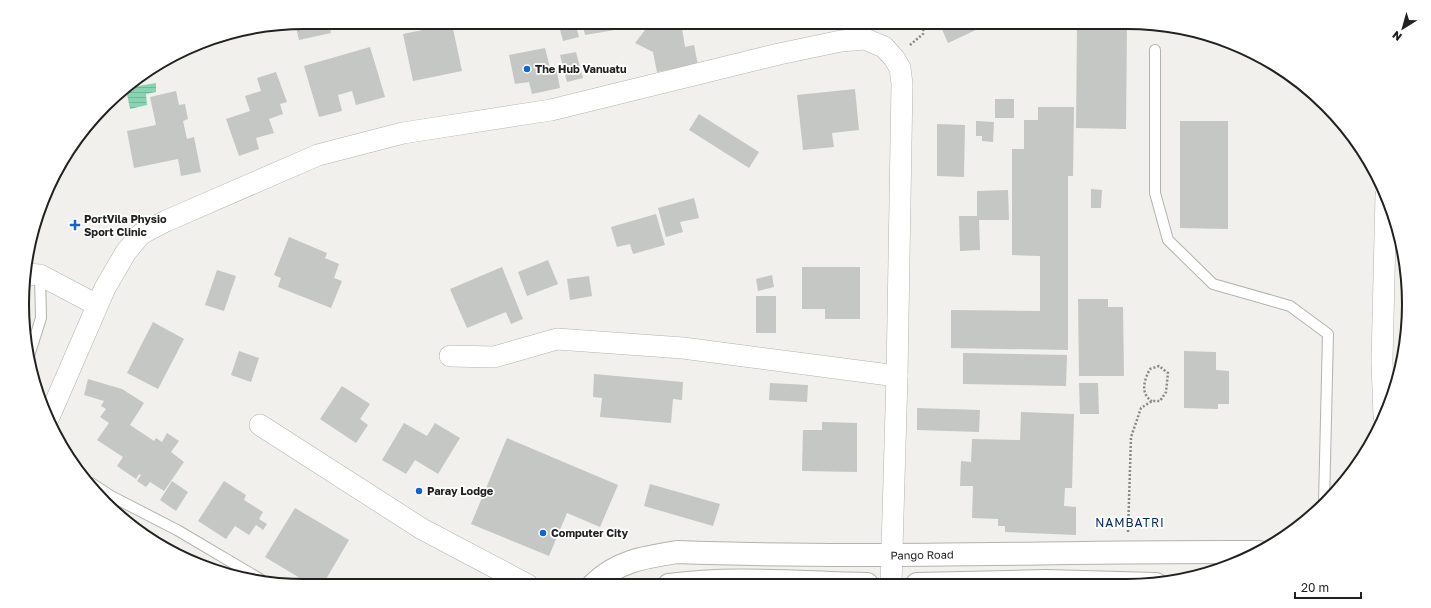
<svg xmlns="http://www.w3.org/2000/svg" width="1431" height="608" font-family="'Golos Text',sans-serif">
	<style>
		.water { fill: url(#water-rules) }
		.building { fill: #c4c7c3 }
		.lines { fill: none; stroke-linecap: round; stroke-linejoin: round }
		.service-casing { stroke: #b3b2ae; stroke-width: 12 }
		.minor-casing { stroke: #b3b2ae; stroke-width: 22 }
		.tertiary-casing { stroke: #b3b2ae; stroke-width: 24 }
		.path { stroke: #888885; stroke-width: 2.5; stroke-dasharray: 2 2; stroke-linecap: butt }
		.service { stroke: #fff; stroke-width: 10 }
		.minor { stroke: #fff; stroke-width: 21 }
		.tertiary { stroke: #fff; stroke-width: 22 }
		.poi-dot { fill: #1263cd; stroke: #fff; stroke-width: 1.5 }
		.labels { text-anchor: middle; stroke-width: 3.5; stroke-linejoin: round; paint-order: stroke }
		.poi-label { font-size: 11px; font-weight: bold; fill: #21211f; stroke: #fff; text-anchor: start }
		.street-label { font-size: 11px; fill: #21211f; stroke: #fff }
		.neighbourhood-label { font-size: 12px; letter-spacing: 1px; fill: #072d60; stroke: #fff }
		.rim { fill: none; stroke: #21211f; stroke-width: 2 }
	</style>
	<defs>
		<pattern id="water-rules" width="6" height="5" patternUnits="userSpaceOnUse"><rect width="6" height="5" fill="#87d4b3"/><path d="M0 2.5h6" fill="none" stroke="#74b69a"/></pattern>
	</defs>
	<rect width="100%" height="100%" fill="#f1f0ec"/>
	<path class="water" d="M156,83V92L146,94L147,105L130,109L127,94L132,87Z"/>
	<g class="building">
		<path d="M304,22H329L331,33L299,40L295,23Z"/>
		<path d="M558,22H575L579,37L563,41Z"/>
		<path d="M582,22H613L615,30L585,35Z"/>
		<path d="M648,22H681L685,47L694,45L698,65L657,72L653,52L635,43L649,25Z"/>
		<path d="M952,22H993L948,43L941,27Z"/>
		<path d="M452,24L462,71L413,81L403,34Z"/>
		<path d="M1077,26L1127,27L1126,129L1076,128Z"/>
		<path d="M370,47L385,97L356,105L352,91L338,95L342,111L319,117L304,66Z"/>
		<path d="M545,48L550,68L556,67L560,88L532,94L529,82L515,84L509,55Z"/>
		<path d="M576,52L583,78L567,82L560,55Z"/>
		<path d="M276,72L287,102L280,104L283,114L269,119L274,133L256,138L259,149L239,156L226,119L250,111L245,96L261,91L257,78Z"/>
		<path d="M855,89L859,130L832,133L834,147L803,150L797,95Z"/>
		<path d="M176,91L179,105L185,104L188,119L183,121L187,139L194,137L201,172L181,176L178,159L134,168L127,131L156,125L150,97Z"/>
		<rect x="995" y="99" width="19" height="19"/>
		<path d="M1038,107H1074L1073,176H1068V350L951,348V310L1040,311V256L1012,255V149H1024V120H1038Z"/>
		<path d="M699,114L759,152L749,168L689,130Z"/>
		<path d="M976,121L994,122L993,142L982,141V136H976Z"/>
		<path d="M1180,121H1228V229L1180,228Z"/>
		<path d="M937,124L965,125L964,177L937,176Z"/>
		<path d="M1091,189L1102,190L1101,208H1091Z"/>
		<path d="M1008,190L1009,220H979L980,250L960,251L959,216H977V191Z"/>
		<path d="M694,198L699,218L680,222L683,232L666,237L658,208Z"/>
		<path d="M656,214L665,245L633,254L630,244L617,247L611,227Z"/>
		<path d="M289,237L327,253L325,258L339,264L334,278L342,281L331,308L278,287L281,278L274,275Z"/>
		<path d="M548,260L558,284L527,296L518,272Z"/>
		<path d="M502,267L523,319L511,324L506,312L467,328L450,289Z"/>
		<path d="M802,267H860V319H825V309H802Z"/>
		<path d="M217,270L236,276L224,311L205,305Z"/>
		<path d="M772,275L774,287L758,291L756,279Z"/>
		<path d="M589,276L592,296L570,300L567,279Z"/>
		<rect x="756" y="296" width="20" height="37"/>
		<path d="M1078,299H1108V307H1123L1124,376H1079Z"/>
		<path d="M153,322L184,339L158,389L127,373Z"/>
		<path d="M1403,346H1405L1403,356Z"/>
		<path d="M239,351L259,358L251,382L231,375Z"/>
		<path d="M1184,351L1216,352V370L1229,371V404H1218V409L1184,408Z"/>
		<path d="M963,353L1067,355L1066,386L963,384Z"/>
		<path d="M594,374L683,382L682,400L673,399L671,423L600,417L602,398L593,397Z"/>
		<path d="M88,379L122,389L144,403L130,425L154,441L156,438L162,442L167,433L179,441L171,452L184,462L164,491L150,482L146,487L137,481L141,475L139,474L136,479L117,466L123,457L97,440L109,423L100,417L106,409L101,406L104,401L84,395Z"/>
		<path d="M770,383L808,385L807,402L769,400Z"/>
		<path d="M1079,383H1098L1099,414H1080Z"/>
		<path d="M342,386L370,404L360,419L368,425L356,443L320,419Z"/>
		<path d="M917,408L980,410L979,432L917,430Z"/>
		<path d="M1021,412L1074,414L1072,488H1065L1064,506L1076,507V535L1005,532V526H998V519L972,518L973,486H960L961,461L971,462L972,439L1020,440Z"/>
		<path d="M822,422L857,423V472L802,471L803,430H822Z"/>
		<path d="M404,423L427,436L435,423L460,438L438,474L415,460L406,474L382,460Z"/>
		<path d="M507,438L618,485L600,527L567,513L549,556L471,524Z"/>
		<path d="M172,481L188,492L176,511L160,500Z"/>
		<path d="M224,481L246,495L244,500L263,512L259,519L267,524L263,530L256,525L249,535L235,526L226,539L198,521Z"/>
		<path d="M650,484L720,504L713,526L644,506Z"/>
		<path d="M295,508L349,540L322,586H313L265,557Z"/>
	</g>
	<g class="lines">
		<g class="service-casing">
			<g id="service">
				<path d="M1155,50V193L1168,240L1213,284L1290,306L1328,334L1324,503"/>
				<path d="M28,359L41,318L40,275"/>
				<path d="M91,483L111,496L177,530L260,579"/>
			</g>
		</g>
		<g class="minor-casing">
			<g id="minor">
				<path d="M25,274L40,275L97,305"/>
				<path d="M450,356L494,357L557,339L683,348L897,376"/>
				<path d="M1384,416L1382,361L1386,195"/>
				<path d="M49,417L105,288L126,252L141,234L166,221L318,155L403,133L551,110L779,54L841,41L865,39L884,47L894,58L900,68L902,84L897,376L891,584"/>
				<path d="M260,425L422,529L528,585"/>
			</g>
		</g>
		<g class="tertiary-casing">
			<g id="tertiary">
				<path d="M917,584L1046,581L1156,584"/>
				<path d="M593,585C617,561 645,557 677,552C871,559 1065,551 1259,552"/>
				<path d="M669,585C734,576 802,583 867,584"/>
			</g>
		</g>
		<g class="path">
			<path d="M910,45L923,34L924,22"/>
			<path d="M1128,532L1131,437L1141,408L1152,401H1160L1166,392L1168,373L1159,366L1150,369C1144,380 1140,394 1152,401"/>
		</g>
		<use href="#service" class="service"/>
		<use href="#minor" class="minor"/>
		<use href="#tertiary" class="tertiary"/>
	</g>
	<g class="poi-dot">
		<circle cx="527" cy="69" r="4"/>
		<path d="M73 219h4v4h4v4h-4v4h-4v-4h-4v-4h4z"/>
		<circle cx="419" cy="491" r="4"/>
		<circle cx="543" cy="533" r="4"/>
	</g>
	<g class="labels">
		<g class="poi-label">
			<text x="535" y="73">The Hub Vanuatu</text>
			<text x="84" y="223">PortVila Physio<tspan x="84" dy="13">Sport Clinic</tspan></text>
			<text x="427" y="495">Paray Lodge</text>
			<text x="551" y="537">Computer City</text>
		</g>
		<g class="street-label">
			<text transform="translate(922 555) rotate(-1)" y="4">Pango Road</text>
		</g>
		<g class="neighbourhood-label">
			<text x="1130" y="527">NAMBATRI</text>
		</g>
	</g>
	<path d="M0 0H1431V608H0ZM304 29H1127A275 275 0 0 1 1402 304V304A275 275 0 0 1 1127 579H304A275 275 0 0 1 29 304V304A275 275 0 0 1 304 29Z" fill="#fff" fill-rule="evenodd"/>
	<path class="rim" d="M304 29H1127A275 275 0 0 1 1402 304V304A275 275 0 0 1 1127 579H304A275 275 0 0 1 29 304V304A275 275 0 0 1 304 29Z"/>
	<g transform="translate(1403 28) rotate(217)" stroke="#ffffff" stroke-width="3" paint-order="stroke">
	<path d="M0-3L7 15L0 10L-7 15Z" fill="#21211f"/>
	<text y="-6" font-size="11" font-weight="bold" text-anchor="middle" fill="#21211f">N</text>
	</g>
	<path d="M1295 592v6h66v-6" fill="none" stroke="#21211f" stroke-width="2"/>
	<text x="1301" y="592" font-size="12" fill="#21211f" stroke="#ffffff" stroke-width="3" paint-order="stroke">20 m</text>
</svg>
